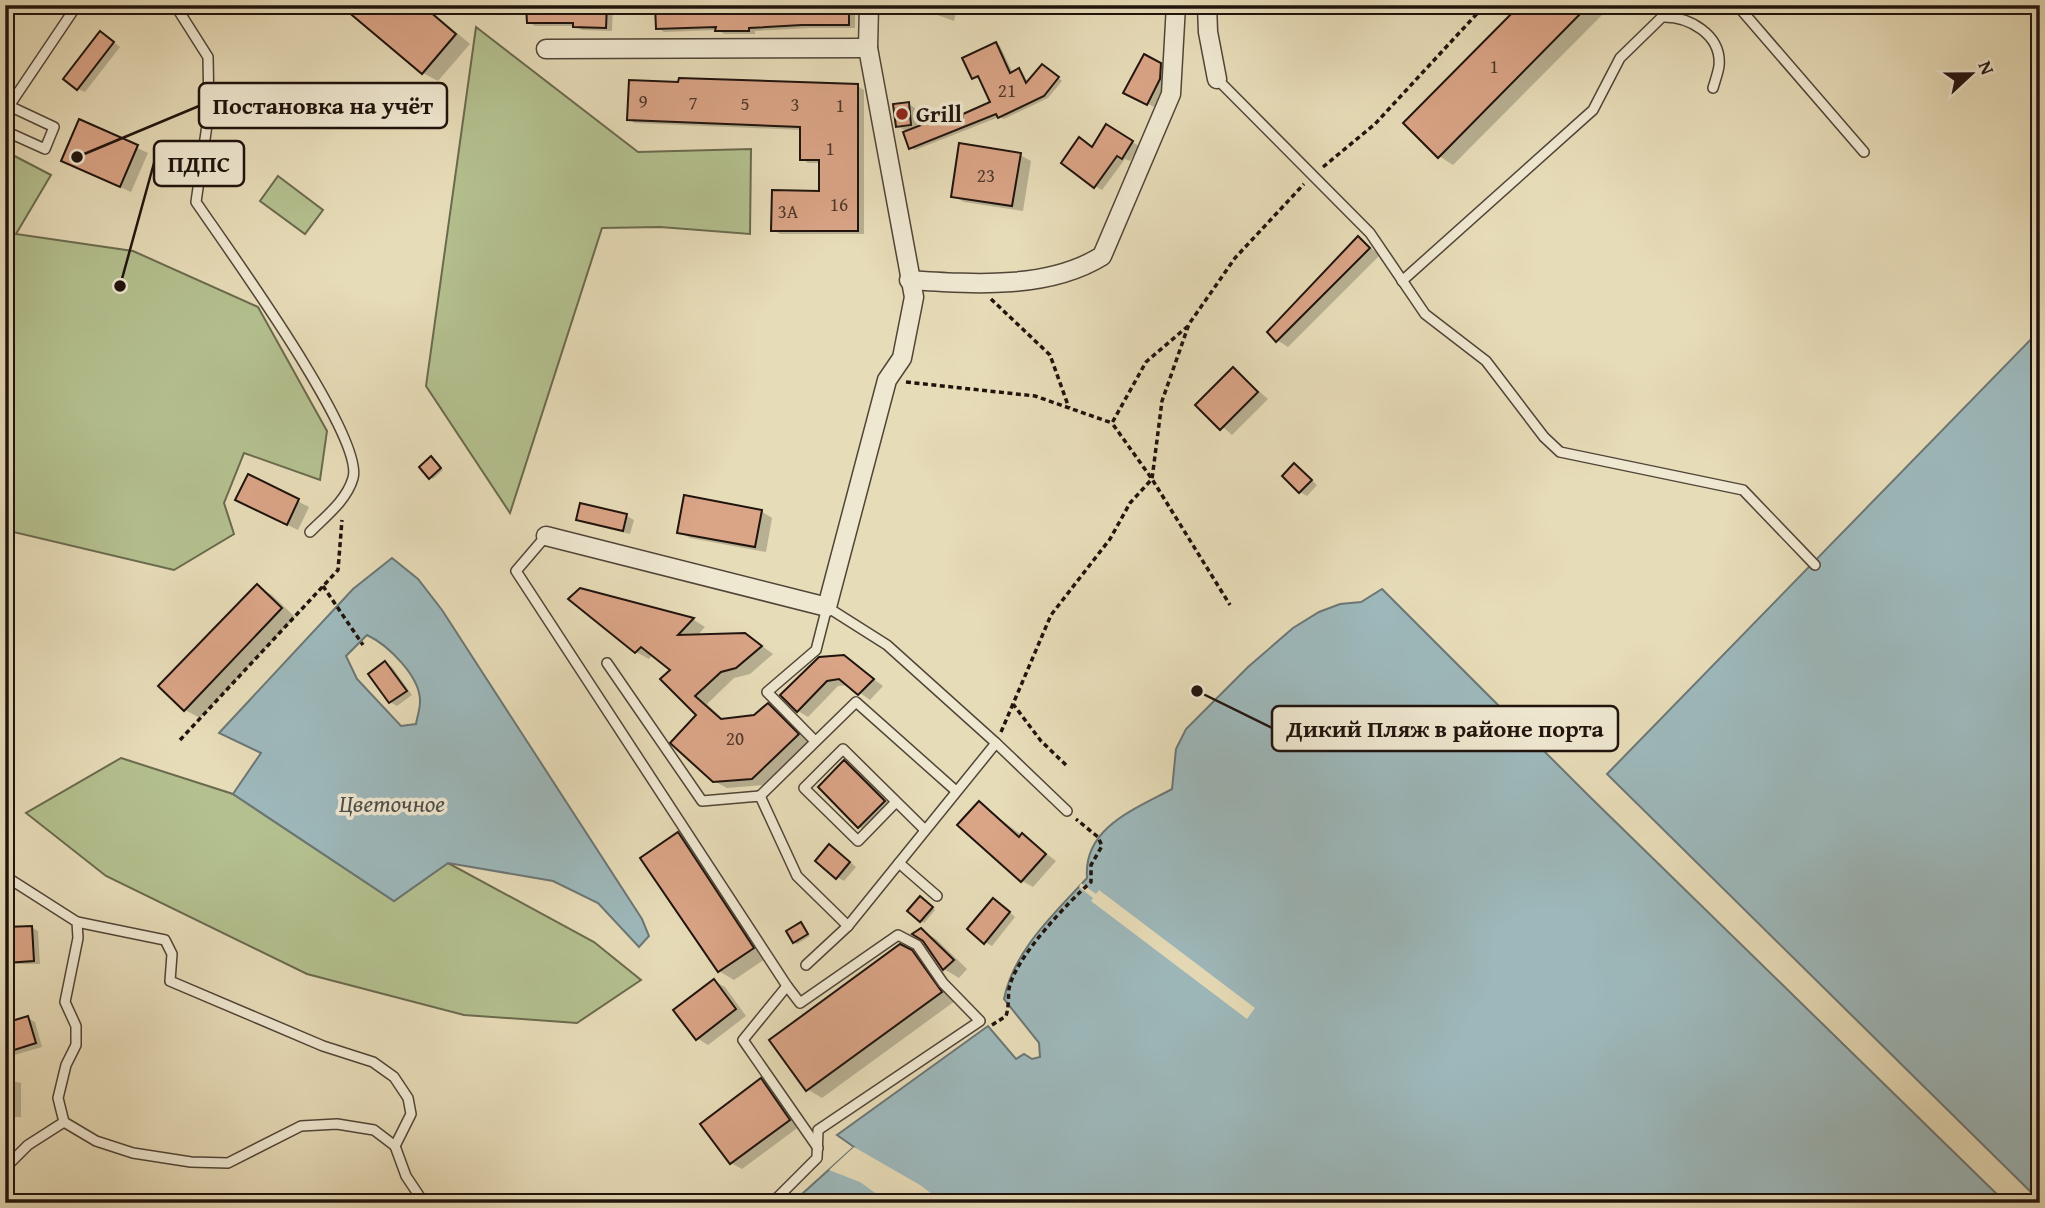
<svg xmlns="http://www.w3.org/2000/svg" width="2045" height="1208" font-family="'Gentium Book Plus',serif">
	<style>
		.green { fill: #b4c08f; stroke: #6a6a4e; stroke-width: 2 }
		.water { fill: #9db8bb; stroke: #6b7675; stroke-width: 2; fill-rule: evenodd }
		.pier { fill: #e7dcb8 }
		.shadow { fill: #0003 }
		.building { fill: #daa486; stroke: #1f130d; stroke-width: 2 }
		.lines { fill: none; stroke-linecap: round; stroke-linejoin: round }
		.service-casing { stroke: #514538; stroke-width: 12 }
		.minor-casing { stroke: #514538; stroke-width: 21 }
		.path { stroke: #1f130d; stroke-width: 3.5; stroke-dasharray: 5 3.5; stroke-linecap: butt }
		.service { stroke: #efe8d1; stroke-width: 9 }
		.minor { stroke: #efe8d1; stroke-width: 18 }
		.poi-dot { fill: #8f2418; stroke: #efe8d1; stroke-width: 2.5 }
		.labels { text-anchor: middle; stroke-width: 7; stroke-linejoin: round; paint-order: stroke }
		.number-label { font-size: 19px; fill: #4e372b }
		.poi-label { font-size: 23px; font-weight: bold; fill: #1f130d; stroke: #efe8d1; text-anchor: start }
		.water-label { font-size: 24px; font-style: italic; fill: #4b4d4a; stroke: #efe8d1 }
		.leader { fill: none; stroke: #1f130d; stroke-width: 2.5 }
		.callout-dot { fill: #1f130d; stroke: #efe8d1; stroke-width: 2.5 }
		.callout { fill: #efe8d1; stroke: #1f130d; stroke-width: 2.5 }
		.callout-label { font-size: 24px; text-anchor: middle; font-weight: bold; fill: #1f130d }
	</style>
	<rect width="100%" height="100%" fill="#e7dcb8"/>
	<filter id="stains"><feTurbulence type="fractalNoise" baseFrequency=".00286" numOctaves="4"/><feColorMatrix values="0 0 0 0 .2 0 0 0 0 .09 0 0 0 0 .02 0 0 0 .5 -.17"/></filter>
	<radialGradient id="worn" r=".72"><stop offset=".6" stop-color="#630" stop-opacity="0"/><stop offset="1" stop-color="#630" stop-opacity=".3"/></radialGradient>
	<g class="green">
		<path d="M476,27L638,152L751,149L750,234L660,227L602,228L510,513L426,386Z"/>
		<path d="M5,151L51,175L16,234L133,251L258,307L327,431L320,480L244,453L224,503L234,534L174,570L5,530Z"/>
		<path d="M278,176L323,210L305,234L260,201Z"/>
		<path d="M121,758L233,794L394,901L448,863L594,942L641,980L577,1023L464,1015L307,974L106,876L26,813Z"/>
	</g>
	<g class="water">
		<path d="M2040,330V1201L1607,774Z"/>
		<path d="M392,558L418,579L442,610L642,919L649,936L639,947L598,903L553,881L448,863L394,901L233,794L261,753L219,733L353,589ZM367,635C388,645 421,677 420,702C420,709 417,718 416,724L401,726L357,679L346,656Z"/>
		<path d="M1382,589L1589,796L2006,1203H792L854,1147L837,1135L988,1026L1016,1059L1024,1054L1032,1059L1040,1057L1039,1043L1004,999C1014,950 1054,914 1087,878C1083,828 1135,809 1172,789L1176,749L1186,729L1248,667L1293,628L1319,612L1340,604L1361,602Z"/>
	</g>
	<g class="pier">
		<path d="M1081,883L1096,894L1099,890L1255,1008L1247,1019L1091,901L1093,898L1079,887Z"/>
		<path d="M854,1147L920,1185L944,1203H889L860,1182L829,1170Z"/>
	</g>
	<g class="shadow">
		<path d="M343,5H424L470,44L438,81L423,73Z"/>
		<path d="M528,5H613L612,31L582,30L575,26H535L528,22Z"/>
		<path d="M690,5H855V28H810L755,31V34H724L718,30L664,32L658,28Z"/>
		<path d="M934,5H958L954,21L932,13Z"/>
		<path d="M1522,5H1612L1453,165L1439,156Z"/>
		<path d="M107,37L120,47L85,92L78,89Z"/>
		<path d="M996,44L1000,46L1013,73L1019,70L1023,73L1028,83L1047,68L1062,81L1048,98L1004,119L999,117L915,150L911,148L908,132L897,126L908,104L915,108L918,128L956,113L964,123L992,103L981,79L973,78Z"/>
		<path d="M1145,56L1168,69L1167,83L1154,107L1126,92Z"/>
		<path d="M857,86L864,90V234H780L773,230L821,193V163H808L802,159V130L635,123L628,119Z"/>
		<path d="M80,122L148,153L131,192L74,166Z"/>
		<path d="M1107,127L1139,146L1130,161L1125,159L1102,190L1095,186L1093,149Z"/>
		<path d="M1020,155L1031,161L1023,211L964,202L953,196Z"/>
		<path d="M1358,238L1380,255L1288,347L1277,340Z"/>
		<path d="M1233,369L1268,399L1232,435L1198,405Z"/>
		<path d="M434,460L443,470L433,479L430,477Z"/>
		<path d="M1295,465L1317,485L1307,496L1300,492Z"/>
		<path d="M248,476L309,507L298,530L248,506Z"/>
		<path d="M581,505L627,516L634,520L630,534L585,523L578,519Z"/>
		<path d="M761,511L772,518L766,552L690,538L679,532Z"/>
		<path d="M257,586L272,595L295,617L200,718L185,710Z"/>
		<path d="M581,590L694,620L705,627L697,636L744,635L758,643L773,654L750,674L734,678L707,704L724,720L755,716L768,705L781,712L810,742L765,785L727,788L714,781L698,715L673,670L653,654L649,659L636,652L571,599Z"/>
		<path d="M844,657L883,686L870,700L849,685L838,686L808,717L798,711Z"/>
		<path d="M386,663L392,667L412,695L397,706L390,702Z"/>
		<path d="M844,763L855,769L895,808L870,833L859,827L820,787Z"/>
		<path d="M979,803L1056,861L1033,887L1022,881Z"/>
		<path d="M678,834L693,843L768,957L734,980L719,971Z"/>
		<path d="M836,850L856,867L844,881L837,877Z"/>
		<path d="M923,899L935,910L924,923L909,911Z"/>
		<path d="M1000,904L1015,917L992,946L985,942Z"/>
		<path d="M801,924L810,936L797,944L794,942Z"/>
		<path d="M31,927L38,931L40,964H5V929Z"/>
		<path d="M921,930L936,939L967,969L959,978L944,969Z"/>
		<path d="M900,946L927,961L955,1001L822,1098L807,1089Z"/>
		<path d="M714,981L725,987L746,1016L708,1045L697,1038Z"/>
		<path d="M28,1018L35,1022L42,1047L11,1056L5,1053V1025Z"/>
		<path d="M5,1079L21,1083V1117H5Z"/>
		<path d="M761,1081L772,1087L800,1126L742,1169L731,1163Z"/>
	</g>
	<g class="building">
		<path d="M340,5H422L456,34L422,74Z"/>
		<path d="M526,5H607L606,28L573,27V23H527Z"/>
		<path d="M655,5H849V25H802L749,28V31H715L716,27L656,29Z"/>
		<path d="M1520,5H1589L1438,158L1403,123Z"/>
		<path d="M100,31L114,42L77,90L63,79Z"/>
		<path d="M996,42L1010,73L1019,68L1026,83L1042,64L1059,77L1044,96L998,118L996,114L909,149L903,132L957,111L962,124L963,114L990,102L978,76L972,79L962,58Z"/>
		<path d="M1144,54L1161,63L1160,79L1147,105L1123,93Z"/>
		<path d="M679,78L858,84V231H771L772,190L819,191V160H800V127L627,120L629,80L678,82Z"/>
		<path d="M909,102L911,125L896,127L893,104Z"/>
		<path d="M79,119L138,145L120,187L61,161Z"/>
		<path d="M1106,124L1133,141L1122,159L1117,156L1094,188L1061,163L1079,137L1092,147Z"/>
		<path d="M959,143L1021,153L1012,206L951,197Z"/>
		<path d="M1358,236L1370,248L1276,342L1267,332Z"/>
		<path d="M1233,367L1258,392L1220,430L1195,405Z"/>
		<path d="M431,456L441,468L429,479L419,467Z"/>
		<path d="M1294,463L1312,480L1299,493L1282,476Z"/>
		<path d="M248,474L299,499L287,525L235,500Z"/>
		<path d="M684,495L762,510L755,547L677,533Z"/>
		<path d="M580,503L627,514L623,531L576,520Z"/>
		<path d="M257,584L282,608L184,711L158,686Z"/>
		<path d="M580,588L694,618L678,635L745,633L762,646L736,668L721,672L695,696L721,719L754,715L768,703L799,734L752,779L713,782L670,743L696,715L660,679L670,670L641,647L635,653L568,599Z"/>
		<path d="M844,655L874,679L858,695L839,679L827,681L797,712L780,695L819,657Z"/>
		<path d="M385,661L407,691L389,703L368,674Z"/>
		<path d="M844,760L885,801L858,828L818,787Z"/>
		<path d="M979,801L1019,837L1022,833L1046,854L1021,882L957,825Z"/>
		<path d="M678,832L754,948L718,972L640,858Z"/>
		<path d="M829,844L850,862L836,879L815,861Z"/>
		<path d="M920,896L933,907L920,922L907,911Z"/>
		<path d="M993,898L1010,912L984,944L967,929Z"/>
		<path d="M801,922L808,934L793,943L786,931Z"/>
		<path d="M32,926L34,961L5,963V927Z"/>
		<path d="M921,928L954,960L943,970L923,941L912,934Z"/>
		<path d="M900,944L912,950L942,992L806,1091L769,1040Z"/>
		<path d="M714,979L736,1009L696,1040L673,1010Z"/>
		<path d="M28,1016L36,1043L5,1053V1023Z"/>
		<path d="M761,1078L790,1120L730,1164L700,1124Z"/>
	</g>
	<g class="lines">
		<g class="service-casing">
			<g id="service">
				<path d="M175,5L208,57L209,111L196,202C225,245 365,437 353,478C347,500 325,517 310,532"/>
				<path d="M1737,5L1864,152"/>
				<path d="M1073,8L1084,5"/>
				<path d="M1217,79L1370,233L1425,314L1486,361L1544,437L1560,452L1743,490L1815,565"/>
				<path d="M5,104L54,127L45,149L5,131"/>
				<path d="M5,112L77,5"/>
				<path d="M1402,281L1593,110L1620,58L1662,17C1689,16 1722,35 1719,66C1718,73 1715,81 1713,88"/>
				<path d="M546,536L516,571L787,986L743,1040L818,1148"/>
				<path d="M607,663L702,801L760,796L797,876L848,926"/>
				<path d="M996,743L1067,811"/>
				<path d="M760,796L856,702L956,791"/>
				<path d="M896,802L858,841L804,788L843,749L925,830"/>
				<path d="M899,863L937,896"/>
				<path d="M5,876L77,922L78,938L65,1002L76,1026V1045L66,1065L58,1098L64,1122L96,1141L133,1153L191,1162L228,1163L301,1126L337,1124L374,1130L395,1146L406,1176L424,1203"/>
				<path d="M77,922L165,940L172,954L170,981L323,1046L373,1062L394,1077L408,1098L411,1114L395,1146"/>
				<path d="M806,965L848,926L996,743L887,645L827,607L816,650L767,692L815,741"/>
				<path d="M5,1168L28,1145L64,1122"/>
				<path d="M772,1203L817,1158L818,1130L980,1021L943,983L917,945L898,935L800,1003L787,986"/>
			</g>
		</g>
		<g class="minor-casing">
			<g id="minor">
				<path d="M1207,5L1208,32L1217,79"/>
				<path d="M546,49L868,48"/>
				<path d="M909,280C972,284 1047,290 1102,256L1171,94L1176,5"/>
				<path d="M546,536L827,607L887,380L902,358L914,297L868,48L869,5"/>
			</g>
		</g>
		<g class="path">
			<path d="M1323,167L1375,124L1485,5"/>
			<path d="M991,299L1050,355L1069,408"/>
			<path d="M1188,326L1146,362L1112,423L1152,479L1230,605"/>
			<path d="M906,382L1035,396L1112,423"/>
			<path d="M323,586L363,645"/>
			<path d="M1001,732L1013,704"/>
			<path d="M180,740L338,570L342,520"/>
			<path d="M1066,765L1041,741L1013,704L1051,615L1110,539L1130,503L1152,479L1162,401L1189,324L1235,258L1304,184"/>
			<path d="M992,1025L1006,1016C1009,1007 1008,998 1009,989C1014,959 1068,902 1091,882V865L1102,846L1098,837L1076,819"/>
		</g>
		<use href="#service" class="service"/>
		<use href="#minor" class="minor"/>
	</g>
	<circle class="poi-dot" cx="902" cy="114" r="7"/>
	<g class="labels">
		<g class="number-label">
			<text x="1494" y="73">1</text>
			<text x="1007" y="97">21</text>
			<text x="643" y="108">9</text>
			<text x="693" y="109">7</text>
			<text x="745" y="110">5</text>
			<text x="795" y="111">3</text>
			<text x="840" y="112">1</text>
			<text x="830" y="155">1</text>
			<text x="986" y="182">23</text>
			<text x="839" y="211">16</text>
			<text x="788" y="218">3А</text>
			<text x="735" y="745">20</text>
		</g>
		<g class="poi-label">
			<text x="916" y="122">Grill</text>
		</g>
		<g class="water-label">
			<text x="392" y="812">Цветочное</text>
		</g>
	</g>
	<path class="leader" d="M77 157L199 106M120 286L154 163M1197 691L1272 728"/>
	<g class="callout-dot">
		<circle cx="77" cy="157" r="7"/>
		<circle cx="120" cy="286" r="7"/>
		<circle cx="1197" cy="691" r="7"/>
	</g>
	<g class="callout">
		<rect x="199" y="83" width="248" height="45" rx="7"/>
		<rect x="154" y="141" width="90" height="45" rx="7"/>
		<rect x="1272" y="706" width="346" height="45" rx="7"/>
	</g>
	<g class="callout-label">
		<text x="323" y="114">Постановка на учёт</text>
		<text x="199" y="172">ПДПС</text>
		<text x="1445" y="737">Дикий Пляж в районе порта</text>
	</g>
	<rect width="2045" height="1208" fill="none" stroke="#e7dcb8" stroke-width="28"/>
	<rect x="7" y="7" width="2031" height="1194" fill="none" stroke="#1f130d" stroke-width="3.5"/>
	<rect x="14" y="14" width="2017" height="1180" fill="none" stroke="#1f130d" stroke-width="2"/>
	<g transform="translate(1971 74) rotate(68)" stroke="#efe8d1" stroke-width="5" paint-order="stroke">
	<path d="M0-5L12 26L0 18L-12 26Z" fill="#1f130d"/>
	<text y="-10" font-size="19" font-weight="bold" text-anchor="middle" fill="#1f130d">N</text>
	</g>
	<rect width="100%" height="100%" filter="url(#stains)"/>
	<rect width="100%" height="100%" fill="url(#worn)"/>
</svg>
